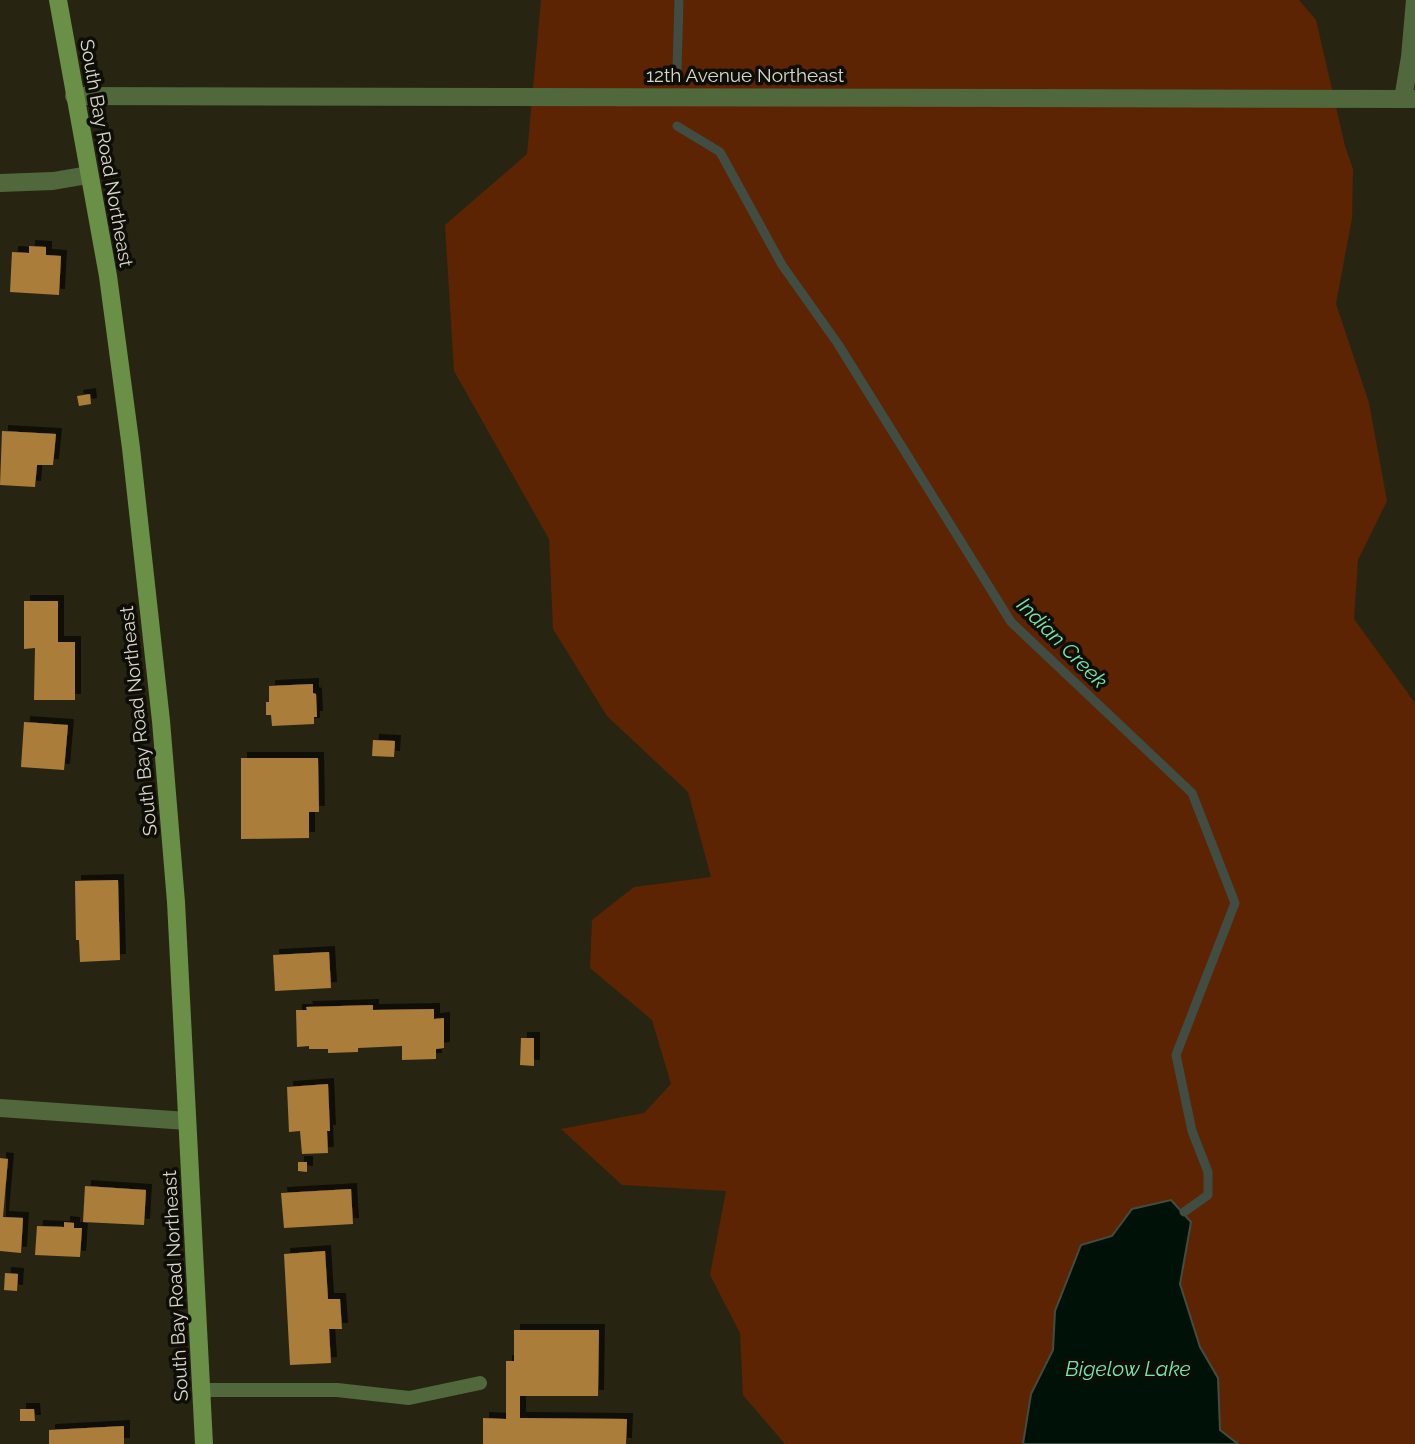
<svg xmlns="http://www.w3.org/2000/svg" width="1415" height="1444" font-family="Raleway,sans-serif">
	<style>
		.green { fill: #5c2402 }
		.water { fill: #001207; stroke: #414d42; stroke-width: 2 }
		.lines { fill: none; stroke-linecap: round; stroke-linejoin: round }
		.stream { stroke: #414d42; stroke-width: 9 }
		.building { fill: #ab7d3a; filter: url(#shadow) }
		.lane { stroke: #51683c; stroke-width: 14 }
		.street { stroke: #51683c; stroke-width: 18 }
		.secondary { stroke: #6a8f46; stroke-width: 18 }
		.labels { text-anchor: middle; stroke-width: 7; stroke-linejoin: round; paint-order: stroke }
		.street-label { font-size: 19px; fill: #d9d8cc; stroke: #0e0d06 }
		.water-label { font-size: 21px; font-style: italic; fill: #77e6ae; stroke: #0e0d06 }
	</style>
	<defs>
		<filter id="shadow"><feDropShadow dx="6" dy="-6" stdDeviation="0" flood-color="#0009"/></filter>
	</defs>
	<rect width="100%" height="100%" fill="#272512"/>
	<path class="green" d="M541,0H1299L1316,20L1345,146L1353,169L1352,218L1336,304L1369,403L1387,501L1358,560L1354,619L1415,703V1444H1238L1220,1430L1218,1378L1200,1347L1180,1284L1191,1222L1132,1209L1055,1311L1053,1350L1031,1394L1023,1444H785L743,1395L740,1333L710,1275L726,1191L622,1185L561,1129L644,1113L671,1084L652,1020L590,968L592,920L634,887L711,877L688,792L607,716L553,629L549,539L454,371L445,225L527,154Z"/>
	<path class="water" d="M1171,1200L1191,1222L1180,1284L1200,1347L1218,1378L1220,1430L1238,1444H1023L1031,1394L1053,1350L1055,1311L1081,1245L1112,1236L1132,1209Z"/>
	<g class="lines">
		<g class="stream">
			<path d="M677,69L679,0"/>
			<path d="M677,126L720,152L782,265L838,344L1011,622L1192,793L1235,903L1176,1055L1192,1131L1208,1172V1195L1184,1212"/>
		</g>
	</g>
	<g class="building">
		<path d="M29,246L46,247V255L61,256L59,295L10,292L12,252L29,253Z"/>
		<path d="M90,394L91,404L79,406L77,396Z"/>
		<path d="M2,431L56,434L53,465H37L35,487L0,485Z"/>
		<path d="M24,601H58V642H75V700H34L35,648L24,649Z"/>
		<path d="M313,684V693L316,694L317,717H314V724L272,726L271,715H266V702H269V686Z"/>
		<path d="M24,722L68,725L64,770L21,767Z"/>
		<path d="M373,740L395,741L394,757L372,756Z"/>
		<path d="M241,758H318L319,812H309V838L241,839Z"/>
		<path d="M118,880L120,960L80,962L79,940H76L75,881Z"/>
		<path d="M329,952L331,988L275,991L273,955Z"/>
		<path d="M373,1005V1010L434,1009V1019L444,1018V1048L436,1049V1059L402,1060V1046L358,1048V1052L328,1053V1049H309V1046L297,1047L296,1010H307L306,1007Z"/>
		<path d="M521,1038H534V1066L520,1065Z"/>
		<path d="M328,1084L330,1131H327L328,1153L302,1154L300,1131L289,1132L287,1087Z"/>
		<path d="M0,1158L8,1159L3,1217L23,1218L21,1253L0,1251Z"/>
		<path d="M298,1162H307V1172L298,1171Z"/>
		<path d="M85,1186L146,1190L144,1225L83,1222Z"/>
		<path d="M351,1189L353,1224L284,1228L281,1193Z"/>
		<path d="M64,1222L74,1223V1228H82L80,1257L35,1255L37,1226L64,1227Z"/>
		<path d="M325,1251L328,1299H340L342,1329H329L331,1363L290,1365L284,1254Z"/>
		<path d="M5,1273L18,1274L17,1291L4,1290Z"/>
		<path d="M514,1330H599L598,1396H520V1418L627,1419L626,1444H483V1418L506,1419V1361H514Z"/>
		<path d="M20,1409H34L35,1421H20Z"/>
		<path d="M124,1426V1444H49V1430Z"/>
	</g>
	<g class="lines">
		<path class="lane" d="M201,1390H337L409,1398L480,1383"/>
		<g class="street">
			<path d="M74,96L1415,99"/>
			<path d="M1403,99L1410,57L1415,0"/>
			<path d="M0,183L53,181L88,175"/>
			<path d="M0,1108L187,1121"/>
		</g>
		<path class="secondary" d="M58,0L108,276L131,448L161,721L176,902L204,1444"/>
	</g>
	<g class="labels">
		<g class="street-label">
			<text x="745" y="82">12th Avenue Northeast</text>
			<text transform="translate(107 153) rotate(80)" y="7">South Bay Road Northeast</text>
			<text transform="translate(138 721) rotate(-96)" y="7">South Bay Road Northeast</text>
			<text transform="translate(175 1286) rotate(-93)" y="7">South Bay Road Northeast</text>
		</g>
		<g class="water-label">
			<text transform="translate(1062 643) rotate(45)" y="7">Indian Creek</text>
			<text x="1128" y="1376">Bigelow Lake</text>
		</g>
	</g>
</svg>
